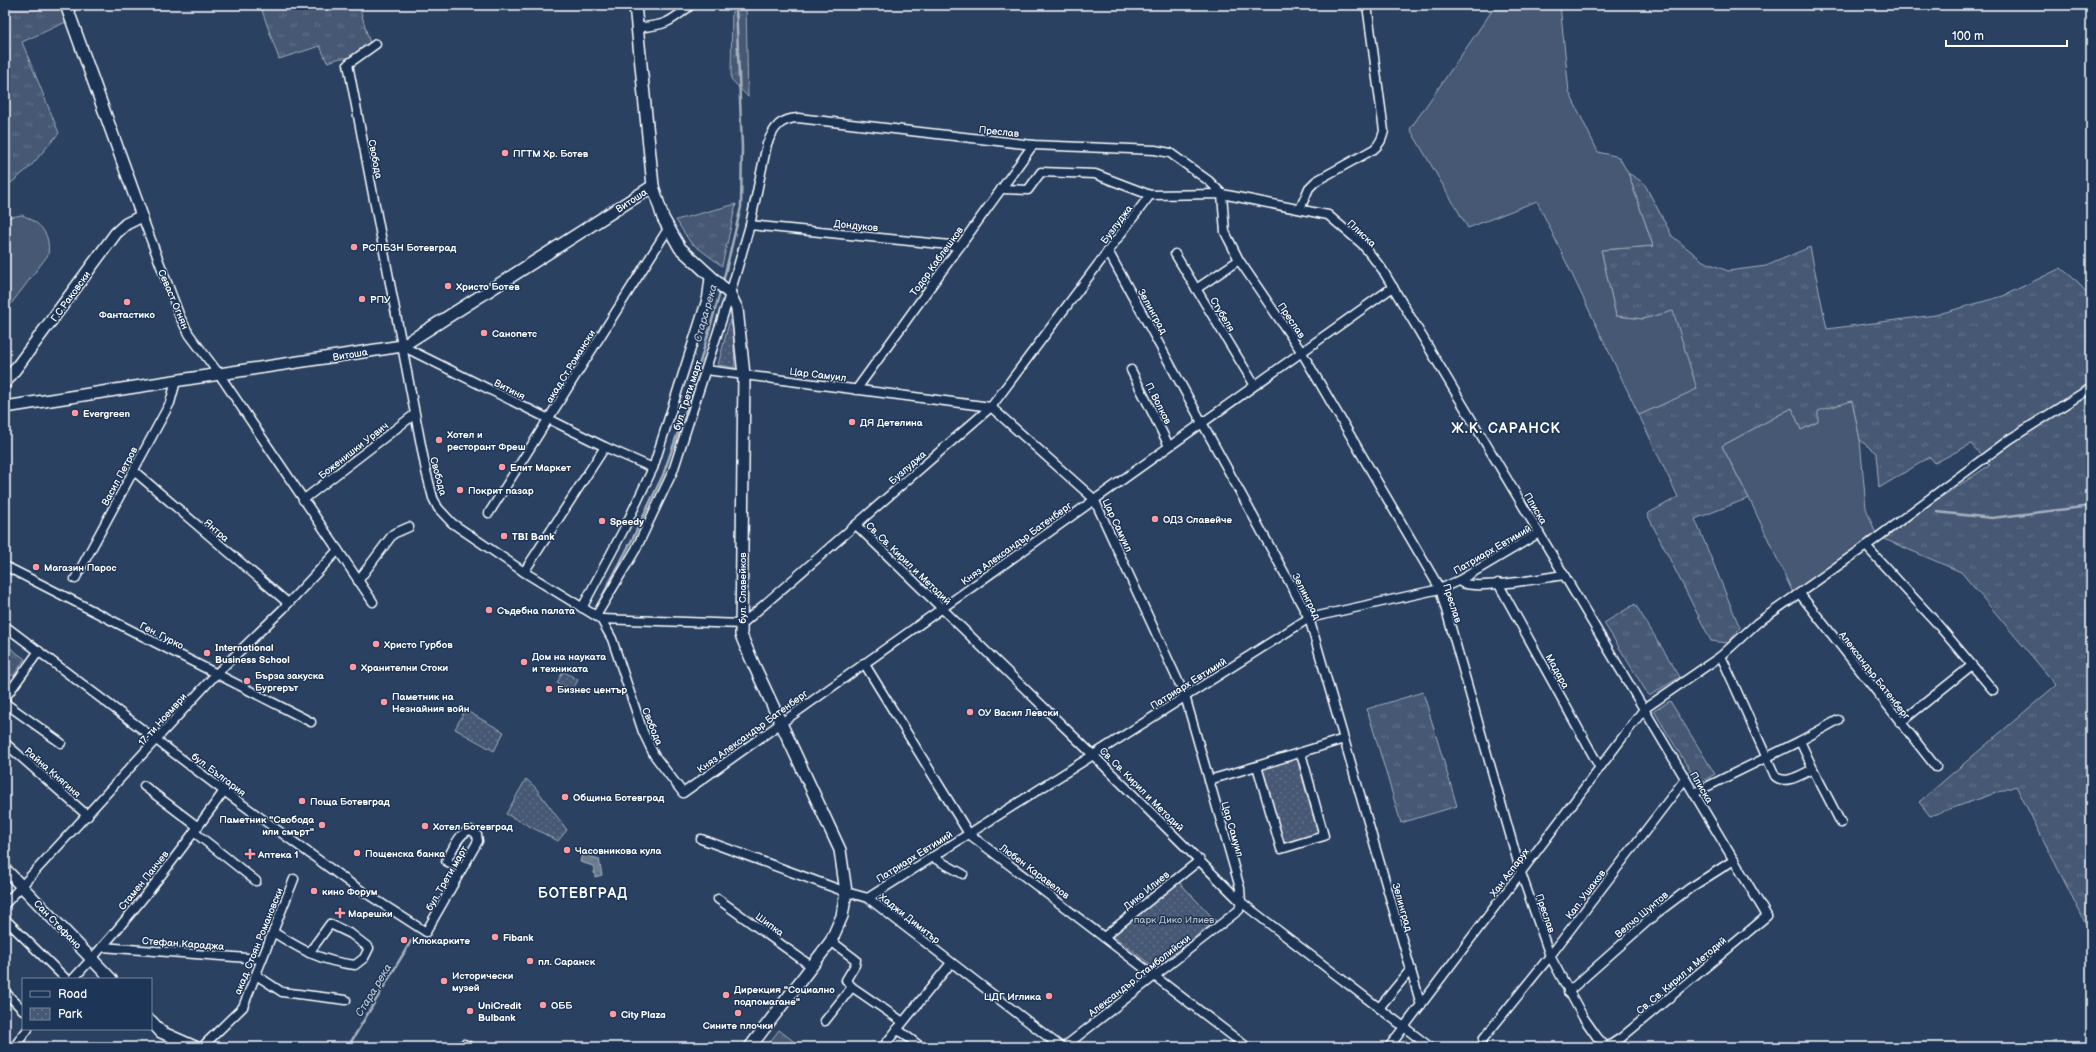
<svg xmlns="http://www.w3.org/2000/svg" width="2096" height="1052" font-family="'Balsamiq Sans',sans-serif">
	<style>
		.grass { fill: url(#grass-tufts); stroke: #a2acba }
		.park { fill: url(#park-dots); stroke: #a2acba }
		.garden { fill: #465975; stroke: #a2acba }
		.water { fill: url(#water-waves); stroke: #a7b1be }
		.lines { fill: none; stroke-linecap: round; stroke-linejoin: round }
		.stream { stroke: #a7b1be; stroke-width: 2.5 }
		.street-casing { stroke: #fff; stroke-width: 11 }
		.secondary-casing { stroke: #fff; stroke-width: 14 }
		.street { stroke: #1d3557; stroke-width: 8 }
		.secondary { stroke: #1d3557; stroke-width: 11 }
		.poi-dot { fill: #ff9aa2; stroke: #1d3557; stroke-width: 1.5 }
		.labels { text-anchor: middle; stroke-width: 3; stroke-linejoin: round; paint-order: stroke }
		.street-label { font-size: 10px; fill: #fff; stroke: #1d3557 }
		.poi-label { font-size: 10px; font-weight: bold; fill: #fff; stroke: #1d3557; text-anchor: start }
		.park-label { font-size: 10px; fill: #b5bdc8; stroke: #1d3557 }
		.water-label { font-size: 11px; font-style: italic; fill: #b6bec8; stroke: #1d3557 }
		.district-label { font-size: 14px; font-weight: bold; letter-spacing: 1px; fill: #fff; stroke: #1d3557 }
	</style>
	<defs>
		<pattern id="grass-tufts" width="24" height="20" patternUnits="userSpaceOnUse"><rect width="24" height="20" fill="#465975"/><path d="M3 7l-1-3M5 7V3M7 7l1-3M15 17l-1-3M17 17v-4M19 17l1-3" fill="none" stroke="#62728a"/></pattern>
		<pattern id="park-dots" width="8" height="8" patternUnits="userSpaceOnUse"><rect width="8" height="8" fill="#465975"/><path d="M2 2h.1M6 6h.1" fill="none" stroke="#62728a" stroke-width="1.8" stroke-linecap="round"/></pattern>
		<pattern id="water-waves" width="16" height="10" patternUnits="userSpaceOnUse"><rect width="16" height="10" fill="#6d7d92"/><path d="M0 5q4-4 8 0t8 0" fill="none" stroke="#5e6772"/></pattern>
	</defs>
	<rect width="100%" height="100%" fill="#2a4161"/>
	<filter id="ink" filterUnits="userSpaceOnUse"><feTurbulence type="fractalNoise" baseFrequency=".025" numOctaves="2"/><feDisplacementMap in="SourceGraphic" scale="8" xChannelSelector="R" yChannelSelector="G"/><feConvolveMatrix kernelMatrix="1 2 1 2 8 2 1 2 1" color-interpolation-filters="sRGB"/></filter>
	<g filter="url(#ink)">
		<g class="grass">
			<path d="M5,5H62L68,21L22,42L59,133L30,167L5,188Z"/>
			<path d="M260,5H359L370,44L350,58H341L327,62L320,46L279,59Z"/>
			<path d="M732,5H746L748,97L731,79Z"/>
			<path d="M1628,173L1644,183L1672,236L1703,261L1728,271L1766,266L1810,247L1827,329L1935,315L2003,296L2061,268L2078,282L2091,299V934L2016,786L1930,816L1919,802L2056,685L1961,572L1884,539L1929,505L1990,465L1971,444L1935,463L1930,457L1879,488L1876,453L1860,440L1852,402L1818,422L1801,430L1792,408L1722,446L1749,498L1695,519L1740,628L1728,643L1711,641L1647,514L1678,497L1639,415L1696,389L1673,312L1643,319L1616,316L1601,250L1653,246Z"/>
			<path d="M736,204L722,266L690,242L676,220Z"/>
			<path d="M1635,604L1680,677L1649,696L1604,623Z"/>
			<path d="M5,644L25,659L13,676L5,670Z"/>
			<path d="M1423,692L1457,806L1401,823L1367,709Z"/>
			<path d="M1670,701L1715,774L1698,784L1654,711Z"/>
			<path d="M779,1030L801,1047H766Z"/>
		</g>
		<g class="park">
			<path d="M730,319L733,330L735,368L718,365Z"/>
			<path d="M563,671L578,680L572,691L557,683Z"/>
			<path d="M465,710L504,732L494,751L455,729Z"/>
			<path d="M1297,759L1318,834L1283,844L1262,768Z"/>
			<path d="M526,779L535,787L567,830L558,841L506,814Z"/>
			<path d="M1178,881L1216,921L1155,968L1112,935Z"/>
		</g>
		<g class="garden">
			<path d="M1496,5H1560L1569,92L1598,152L1619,157L1628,173L1653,246L1601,250L1616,316L1643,319L1673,311L1697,389L1639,415L1537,201L1468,228L1410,129Z"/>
			<path d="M22,215C41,223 51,234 48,255L5,312V218Z"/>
			<path d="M1852,401L1860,440L1866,508L1876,534L1793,593L1749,498L1722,446L1792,408L1801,430L1818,422V411Z"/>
		</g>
		<path class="water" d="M582,854L599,859L602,875L595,877L593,866L580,862Z"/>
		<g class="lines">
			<g class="stream">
				<path d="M723,282L741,207L742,147L736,5"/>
				<path d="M1937,512L1992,518L2091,506"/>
				<path d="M597,606L633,538L663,475L688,404L721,289"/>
				<path d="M348,1047L411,941"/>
			</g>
			<g class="street-casing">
				<g id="street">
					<path d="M636,28C665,25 668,24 691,5"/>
					<path d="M376,44L348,64L426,471L433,498L438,508L452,523L524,572L601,619L612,639L643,732L654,755L683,793L1393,287"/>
					<path d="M1001,189L1028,190L1041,172L1095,174L1150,195L1222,194L1328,215L1362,244L1382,269L1767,916L1621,1038L1607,1047"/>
					<path d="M1222,194L1225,232L1239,260L1301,351L1440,589L1521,873L1550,956L1583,1017L1597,1037L1606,1047"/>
					<path d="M1300,209L1309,188L1316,181L1374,149C1380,144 1382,139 1384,131L1367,5"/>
					<path d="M142,216L180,317L189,334L219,374L373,602"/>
					<path d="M750,225L960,246"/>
					<path d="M1108,251L1309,618L1421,1005"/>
					<path d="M1175,254L1254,384"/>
					<path d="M1196,289L1239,260"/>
					<path d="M402,346L605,447L653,468"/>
					<path d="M706,370L991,407L1094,499L1185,696L1240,888L1241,902L1239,910L1064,1047"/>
					<path d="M1131,370L1169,446"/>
					<path d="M856,390L1033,145"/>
					<path d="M134,471L288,603"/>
					<path d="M303,500L415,414"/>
					<path d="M489,513L668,229"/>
					<path d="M856,525L1093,755L1241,902L1430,1047"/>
					<path d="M1866,546L1934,620L1993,690"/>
					<path d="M5,566L311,722"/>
					<path d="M524,572L605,447"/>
					<path d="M75,579L170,403L176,381"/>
					<path d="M1460,580L1462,583C1481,590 1541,578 1564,575"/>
					<path d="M358,581L393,534L409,527"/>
					<path d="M1498,583L1600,768"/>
					<path d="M1800,594L1936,767"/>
					<path d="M582,608L624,529L653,468L707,298L710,274"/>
					<path d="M596,616L636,549L673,471L730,294L750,225L767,144C774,127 780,119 798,118L1033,145L1155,150L1170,153L1209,181L1222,194"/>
					<path d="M601,619L742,624L991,407L1150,195"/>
					<path d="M5,626L224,791L350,883L426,932L478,841L477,835L471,830C459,831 452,852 446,861L462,869"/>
					<path d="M1721,656L1775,776C1785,786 1802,774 1813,769L1841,823"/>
					<path d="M864,663L969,834L1247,1047"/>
					<path d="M5,698L39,651"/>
					<path d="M5,703L61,743"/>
					<path d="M1900,723L1971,666"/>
					<path d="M1800,741L1813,769"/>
					<path d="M5,743L88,816"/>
					<path d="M1301,753L1324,836L1281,849L1257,766L1344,739"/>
					<path d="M1209,780L1257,766"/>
					<path d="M144,786L198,827"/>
					<path d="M1694,793L1800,741L1838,720"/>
					<path d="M194,832L256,881"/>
					<path d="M701,839L846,892L868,898L1061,1047"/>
					<path d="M932,857L963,874"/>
					<path d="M868,898L1309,618L1440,589L1460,580L1539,533"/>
					<path d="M718,899L811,966"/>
					<path d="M5,904L217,673L283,609L338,550"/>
					<path d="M5,919L66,979"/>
					<path d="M273,932C302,950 320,961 355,965L364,958L369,948L351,934L330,924L309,953"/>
					<path d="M1105,936L1200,860"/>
					<path d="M831,941L856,960L855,965L846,980L852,987"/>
					<path d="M102,947L262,959"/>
					<path d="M256,975L282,992L346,1000"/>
					<path d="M73,979C128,921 177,856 224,791"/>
					<path d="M5,992L23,1010"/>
					<path d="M1568,992L1657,913L1690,888L1734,860"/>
					<path d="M1379,1008L1411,969"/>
					<path d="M825,1021L852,987L903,1022"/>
					<path d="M897,1029L921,1047"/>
					<path d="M1483,1039L1550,956L1685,779"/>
					<path d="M205,1044L243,1007L294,879"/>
					<path d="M464,1044L470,1047"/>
					<path d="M14,1047L28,1029"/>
					<path d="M883,1047L951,963"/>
					<path d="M1389,1047L1644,709L1721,656L1757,623L1866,546L2010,439L2091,388"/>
				</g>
			</g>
			<g class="secondary-casing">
				<g id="secondary">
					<path d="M635,5L653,186L663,218L680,248L730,294L737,309L744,375L741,635L752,661L840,850L846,892L842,916L831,941L750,1047"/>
					<path d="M5,383L116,233L126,224L142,216L66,5"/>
					<path d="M5,407L402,346L653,186"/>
					<path d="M5,869L111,979"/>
					<path d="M151,1021L161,1032L195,1047"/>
				</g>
			</g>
			<use href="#street" class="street"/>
			<use href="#secondary" class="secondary"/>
		</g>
	</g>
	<g class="poi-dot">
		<circle cx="505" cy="153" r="4"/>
		<circle cx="354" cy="247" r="4"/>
		<circle cx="448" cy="286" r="4"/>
		<circle cx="362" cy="299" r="4"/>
		<circle cx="127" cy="302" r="4"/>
		<circle cx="484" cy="333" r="4"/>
		<circle cx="75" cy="413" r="4"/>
		<circle cx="852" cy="422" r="4"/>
		<circle cx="439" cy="440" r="4"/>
		<circle cx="502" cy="467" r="4"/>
		<circle cx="460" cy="490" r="4"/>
		<circle cx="1155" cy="519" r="4"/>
		<circle cx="602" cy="521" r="4"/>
		<circle cx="504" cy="536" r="4"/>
		<circle cx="36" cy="567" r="4"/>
		<circle cx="489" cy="610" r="4"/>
		<circle cx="376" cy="644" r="4"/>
		<circle cx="207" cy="653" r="4"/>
		<circle cx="524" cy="662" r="4"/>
		<circle cx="353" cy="667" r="4"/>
		<circle cx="247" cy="681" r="4"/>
		<circle cx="549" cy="689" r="4"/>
		<circle cx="384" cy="702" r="4"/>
		<circle cx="970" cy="712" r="4"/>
		<circle cx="565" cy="797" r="4"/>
		<circle cx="302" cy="801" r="4"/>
		<circle cx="322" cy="825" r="4"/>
		<circle cx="425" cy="826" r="4"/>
		<circle cx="567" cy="850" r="4"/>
		<circle cx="357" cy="853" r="4"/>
		<path d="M248 848h4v4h4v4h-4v4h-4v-4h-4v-4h4z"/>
		<circle cx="314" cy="891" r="4"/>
		<path d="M338 907h4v4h4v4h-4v4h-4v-4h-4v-4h4z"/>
		<circle cx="495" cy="937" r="4"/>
		<circle cx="404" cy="940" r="4"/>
		<circle cx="530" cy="961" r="4"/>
		<circle cx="444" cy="981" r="4"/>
		<circle cx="726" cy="995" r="4"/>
		<circle cx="1049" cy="996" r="4"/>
		<circle cx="543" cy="1005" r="4"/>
		<circle cx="470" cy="1011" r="4"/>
		<circle cx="738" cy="1013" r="4"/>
		<circle cx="613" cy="1014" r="4"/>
	</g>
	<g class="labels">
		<g class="street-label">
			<text transform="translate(999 131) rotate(6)" y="4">Преслав</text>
			<text transform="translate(376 159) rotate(79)" y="4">Свобода</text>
			<text transform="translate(631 200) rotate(-33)" y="4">Витоша</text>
			<text transform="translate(1116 224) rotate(-53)" y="4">Бузлуджа</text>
			<text transform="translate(856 225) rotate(6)" y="4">Дондуков</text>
			<text transform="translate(1362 233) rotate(43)" y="4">Плиска</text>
			<text transform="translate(936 261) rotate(-54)" y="4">Тодор Каблешков</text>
			<text transform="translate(70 296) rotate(-54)" y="4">Г.С.Раковски</text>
			<text transform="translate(174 299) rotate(67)" y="4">Севаст Огнян</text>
			<text transform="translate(1153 311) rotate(61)" y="4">Зелинград</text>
			<text transform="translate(1223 314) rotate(59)" y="4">Стубеля</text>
			<text transform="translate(1292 320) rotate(56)" y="4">Преслав</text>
			<text transform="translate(350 354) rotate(-9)" y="4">Витоша</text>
			<text transform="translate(570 366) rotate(-58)" y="4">акад.Ст.Романски</text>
			<text transform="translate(818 374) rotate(7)" y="4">Цар Самуил</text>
			<text transform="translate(510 389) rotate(27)" y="4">Витиня</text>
			<text transform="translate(687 395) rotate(-72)" y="4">бул. Трети март</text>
			<text transform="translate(1159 403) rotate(63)" y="4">П. Волков</text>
			<text transform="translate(353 450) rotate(-38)" y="4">Боженишки Урвич</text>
			<text transform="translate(907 467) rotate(-41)" y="4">Бузлуджа</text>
			<text transform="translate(119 476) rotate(-62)" y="4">Васил Петров</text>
			<text transform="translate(439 476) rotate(75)" y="4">Свобода</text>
			<text transform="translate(1536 508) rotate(59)" y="4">Плиска</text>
			<text transform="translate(1118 525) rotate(65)" y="4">Цар Самуил</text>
			<text transform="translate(217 530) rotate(41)" y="4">Янтра</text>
			<text transform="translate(1016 543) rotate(-36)" y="4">Княз Александър Батенберг</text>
			<text transform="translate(1492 549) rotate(-30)" y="4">Патриарх Евтимий</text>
			<text transform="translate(909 563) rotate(44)" y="4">Св. Св. Кирил и Методий</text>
			<text transform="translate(742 588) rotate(-90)" y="4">бул. Славейков</text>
			<text transform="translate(1307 596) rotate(63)" y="4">Зелинград</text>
			<text transform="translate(1453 603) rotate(72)" y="4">Преслав</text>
			<text transform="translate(162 635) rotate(27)" y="4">Ген. Гурко</text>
			<text transform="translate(1558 671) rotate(61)" y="4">Мадара</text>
			<text transform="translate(1875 675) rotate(52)" y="4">Александър Батенберг</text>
			<text transform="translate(1188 683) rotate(-32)" y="4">Патриарх Евтимий</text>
			<text transform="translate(162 719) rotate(-48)" y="4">17-ти Ноември</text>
			<text transform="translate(653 726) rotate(68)" y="4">Свобода</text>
			<text transform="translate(752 731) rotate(-36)" y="4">Княз Александър Батенберг</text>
			<text transform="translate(53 772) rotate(41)" y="4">Райна Княгиня</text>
			<text transform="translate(219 774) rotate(37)" y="4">бул. България</text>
			<text transform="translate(1702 787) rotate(59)" y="4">Плиска</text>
			<text transform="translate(1142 789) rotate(45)" y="4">Св. Св. Кирил и Методий</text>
			<text transform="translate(1233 829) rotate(74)" y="4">Цар Самуил</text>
			<text transform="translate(914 856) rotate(-32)" y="4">Патриарх Евтимий</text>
			<text transform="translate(1035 871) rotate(37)" y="4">Любен Каравелов</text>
			<text transform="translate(1509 872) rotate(-53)" y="4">Хан Аспарух</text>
			<text transform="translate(446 878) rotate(-60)" y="4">бул. Трети март</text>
			<text transform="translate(143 880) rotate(-51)" y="4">Стамен Панчев</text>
			<text transform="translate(1146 890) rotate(-39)" y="4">Дико Илиев</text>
			<text transform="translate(1585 894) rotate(-53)" y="4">Кап. Ушаков</text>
			<text transform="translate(1403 907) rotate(74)" y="4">Зелинград</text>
			<text transform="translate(1546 913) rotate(71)" y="4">Преслав</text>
			<text transform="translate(1641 914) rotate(-40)" y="4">Велчо Шунтов</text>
			<text transform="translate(910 918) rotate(38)" y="4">Хаджи Димитър</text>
			<text transform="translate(58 924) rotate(46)" y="4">Сан Стефано</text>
			<text transform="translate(770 924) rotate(36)" y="4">Шипка</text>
			<text transform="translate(258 941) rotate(-68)" y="4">акад. Стоян Романовски</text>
			<text transform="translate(183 943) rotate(4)" y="4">Стефан Караджа</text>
			<text transform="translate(1139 975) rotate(-38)" y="4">Александър Стамболийски</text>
			<text transform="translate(1681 975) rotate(-40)" y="4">Св. Св. Кирил и Методий</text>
		</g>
		<g class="poi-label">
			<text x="513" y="157">ПГТМ Хр. Ботев</text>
			<text x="362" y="251">РСПБЗН Ботевград</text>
			<text x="456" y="290">Христо Ботев</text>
			<text x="370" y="303">РПУ</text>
			<text x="127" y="318" text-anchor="middle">Фантастико</text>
			<text x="492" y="337">Санопетс</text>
			<text x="83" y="417">Evergreen</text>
			<text x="860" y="426">ДЯ Детелина</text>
			<text x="447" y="438">Хотел и<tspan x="447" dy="12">ресторант Фреш</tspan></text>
			<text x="510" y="471">Елит Маркет</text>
			<text x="468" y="494">Покрит пазар</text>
			<text x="1163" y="523">ОДЗ Славейче</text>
			<text x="610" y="525">Speedy</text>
			<text x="512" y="540">TBI Bank</text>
			<text x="44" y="571">Магазин Парос</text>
			<text x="497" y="614">Съдебна палата</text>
			<text x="384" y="648">Христо Гурбов</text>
			<text x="215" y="651">International<tspan x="215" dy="12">Business School</tspan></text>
			<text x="532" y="660">Дом на науката<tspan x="532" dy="12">и техниката</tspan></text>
			<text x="361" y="671">Хранителни Стоки</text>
			<text x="255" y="679">Бърза закуска<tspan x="255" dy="12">Бургерът</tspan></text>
			<text x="557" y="693">Бизнес център</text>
			<text x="392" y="700">Паметник на<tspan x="392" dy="12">Незнайния войн</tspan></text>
			<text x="978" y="716">ОУ Васил Левски</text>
			<text x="573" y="801">Община Ботевград</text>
			<text x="310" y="805">Поща Ботевград</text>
			<text x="314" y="823" text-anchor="end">Паметник "Свобода<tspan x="314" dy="12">или смърт"</tspan></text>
			<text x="433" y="830">Хотел Ботевград</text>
			<text x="575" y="854">Часовникова кула</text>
			<text x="365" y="857">Пощенска банка</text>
			<text x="258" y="858">Аптека 1</text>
			<text x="322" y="895">кино Форум</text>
			<text x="348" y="917">Марешки</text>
			<text x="503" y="941">Fibank</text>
			<text x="412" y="944">Клюкарките</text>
			<text x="538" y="965">пл. Саранск</text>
			<text x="452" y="979">Исторически<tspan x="452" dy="12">музей</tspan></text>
			<text x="734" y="993">Дирекция "Социално<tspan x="734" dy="12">подпомагане"</tspan></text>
			<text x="1041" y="1000" text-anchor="end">ЦДГ Иглика</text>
			<text x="478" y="1009">UniCredit<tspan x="478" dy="12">Bulbank</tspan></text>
			<text x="551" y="1009">ОББ</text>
			<text x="621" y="1018">City Plaza</text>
			<text x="738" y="1029" text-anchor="middle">Сините плочки</text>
		</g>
		<g class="park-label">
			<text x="1174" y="923">парк Дико Илиев</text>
		</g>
		<g class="water-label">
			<text transform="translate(705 313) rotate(-74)" y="4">Стара река</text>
			<text transform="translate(373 990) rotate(-59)" y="4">Стара река</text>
		</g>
		<g class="district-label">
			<text x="1506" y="433">Ж.К. САРАНСК</text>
			<text x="583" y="898">БОТЕВГРАД</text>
		</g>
	</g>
	<rect width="2096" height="1052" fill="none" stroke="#1d3557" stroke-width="20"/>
	<rect x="10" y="10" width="2076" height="1032" fill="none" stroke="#fff" stroke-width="1.5" filter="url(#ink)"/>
	<rect x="22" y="978" width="130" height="52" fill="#1d3557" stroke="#77869a"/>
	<rect x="30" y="991" width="20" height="6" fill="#1d3557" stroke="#77869a"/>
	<text x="58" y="998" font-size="12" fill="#ffffff">Road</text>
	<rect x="30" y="1008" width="20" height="12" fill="url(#park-dots)" stroke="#77869a"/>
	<text x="58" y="1018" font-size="12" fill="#ffffff">Park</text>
	<path d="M1946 40v6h121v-6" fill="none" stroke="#ffffff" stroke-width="2"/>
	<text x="1952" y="40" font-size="12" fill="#ffffff" stroke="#1d3557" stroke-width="3" paint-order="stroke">100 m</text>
</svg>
